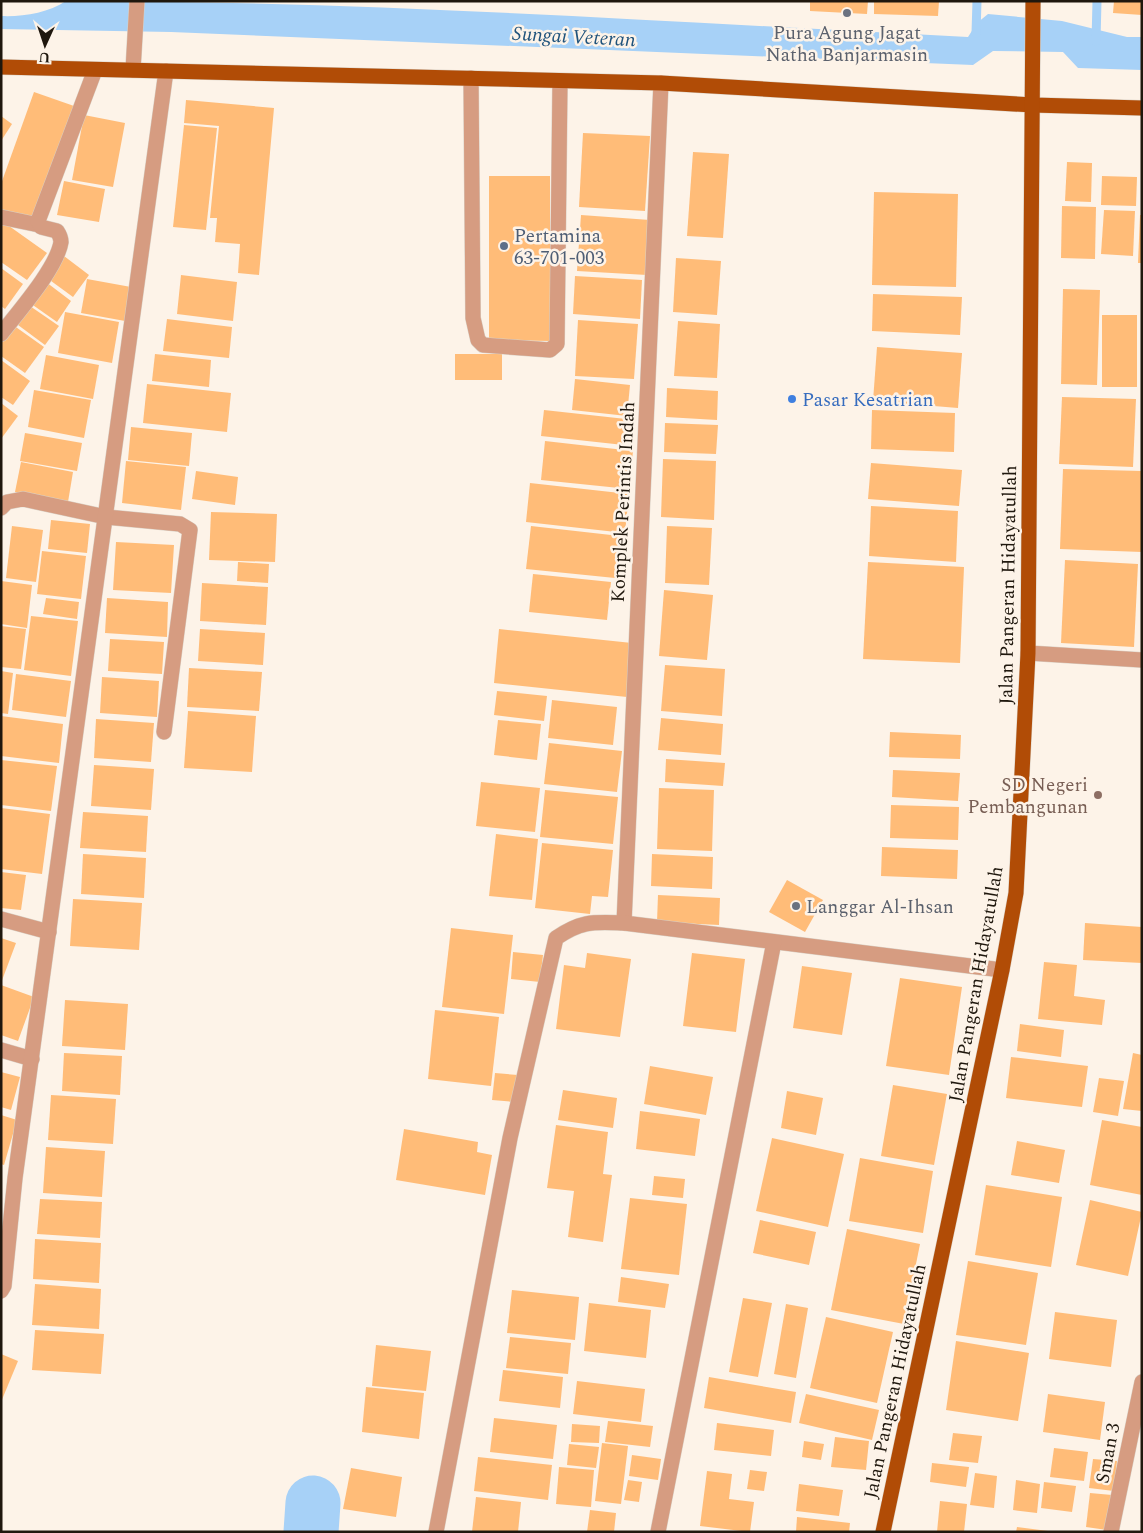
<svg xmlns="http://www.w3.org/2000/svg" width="1143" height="1533" font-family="Spectral,serif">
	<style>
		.water { fill: #a7d1f7 }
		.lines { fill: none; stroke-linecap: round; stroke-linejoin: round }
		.stream { stroke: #a7d1f7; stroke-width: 9 }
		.river { stroke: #a7d1f7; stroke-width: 55 }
		.building { fill: #ffbc78 }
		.service-casing { stroke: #d9d0c5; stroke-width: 16 }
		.minor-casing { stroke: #d9d0c5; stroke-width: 16 }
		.primary-casing { stroke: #d9d0c5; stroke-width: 16 }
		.service { stroke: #d69c81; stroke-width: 15 }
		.minor { stroke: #d69c81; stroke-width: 15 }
		.primary { stroke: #b14c06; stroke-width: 15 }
		.worship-dot { fill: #6b7280; stroke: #fdf3e8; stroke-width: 2 }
		.service-dot { fill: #5c6f8a; stroke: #fdf3e8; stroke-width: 2 }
		.shop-dot { fill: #3f7fe0; stroke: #fdf3e8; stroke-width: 2 }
		.education-dot { fill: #8d6e63; stroke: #fdf3e8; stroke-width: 2 }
		.labels { text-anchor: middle; stroke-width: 5; stroke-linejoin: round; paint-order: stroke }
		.worship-label { font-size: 19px; fill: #5b616d; stroke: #fdf3e8 }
		.service-label { font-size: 19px; fill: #4e5e75; stroke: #fdf3e8; text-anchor: start }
		.shop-label { font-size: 19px; fill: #366cbe; stroke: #fdf3e8; text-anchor: start }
		.street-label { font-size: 19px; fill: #1f170d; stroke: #fdf3e8 }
		.education-label { font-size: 19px; fill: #785e54; stroke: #fdf3e8; text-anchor: end }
		.water-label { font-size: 20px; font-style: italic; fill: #20537c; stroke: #fdf3e8 }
	</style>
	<rect width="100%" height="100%" fill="#fdf3e8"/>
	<path class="water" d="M66,1C367,1 668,22 968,37L977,23L988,14L1062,21L1127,37H1142V70L1078,68L1063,52L993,51L973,65L171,32L1,29V16C22,17 48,13 66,1Z"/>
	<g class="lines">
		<g class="stream">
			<path d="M976,33L977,1"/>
			<path d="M1096,41L1097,1"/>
		</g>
		<path class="river" d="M311,1532L313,1503"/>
	</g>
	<g class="building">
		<path d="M810,1H868L867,14L810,11Z"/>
		<path d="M874,1H939L938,16L874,14Z"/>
		<path d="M1114,1H1142V15L1113,13Z"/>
		<path d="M34,92L74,106L33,222L1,211V184Z"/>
		<path d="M186,100L274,108L259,275L238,273L240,244L215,242L217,218H210L219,126L184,123Z"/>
		<path d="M84,115L125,123L113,187L72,180Z"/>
		<path d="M1,116L12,124L1,141Z"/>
		<path d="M184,125L217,128L206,230L173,227Z"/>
		<path d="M583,133L650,136L645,211L579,207Z"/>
		<path d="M693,152L729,154L723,238L687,236Z"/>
		<path d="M1067,162L1092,163L1091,202L1065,201Z"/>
		<path d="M489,176H550V341L489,340Z"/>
		<path d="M1102,176L1137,177L1136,206L1101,205Z"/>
		<path d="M64,181L105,189L99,222L57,215Z"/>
		<path d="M874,192L958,194L956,287L872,285Z"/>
		<path d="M1062,206L1096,207L1095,259L1061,258Z"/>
		<path d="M1104,210L1135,211L1133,256L1101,254Z"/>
		<path d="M581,215L650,220L647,275L577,271Z"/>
		<path d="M1140,215H1142V263H1138Z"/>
		<path d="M2,221L47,253L27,280L1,262Z"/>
		<path d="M64,256L89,275L73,297L47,278Z"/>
		<path d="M676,258L721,261L717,315L673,312Z"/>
		<path d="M1,268L23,284L5,309L1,306Z"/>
		<path d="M181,275L237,282L233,321L177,314Z"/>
		<path d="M575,276L642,280L640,319L573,314Z"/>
		<path d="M87,279L131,287L125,321L81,313Z"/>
		<path d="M46,282L71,301L57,322L30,303Z"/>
		<path d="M1063,289L1100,290L1097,385L1061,384Z"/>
		<path d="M873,294L962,297L960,335L872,331Z"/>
		<path d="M27,304L59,326L45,345L14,322Z"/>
		<path d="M65,312L119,322L112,363L58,353Z"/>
		<rect x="1102" y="315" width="35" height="72"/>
		<path d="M167,319L232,327L229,358L163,351Z"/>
		<path d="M578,320L638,324L634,379L575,376Z"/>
		<path d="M678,321L720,324L717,378L674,376Z"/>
		<path d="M13,325L44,347L25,373L1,356V341Z"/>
		<path d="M877,347L962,353L958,408L873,401Z"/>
		<path d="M155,354L211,360L209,387L152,381Z"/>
		<rect x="455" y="354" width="47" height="26"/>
		<path d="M46,355L99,365L93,399L40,389Z"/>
		<path d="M1,360L30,381L13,405L1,397Z"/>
		<path d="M575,379L630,385L627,416L572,410Z"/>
		<path d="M147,384L231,393L227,432L143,423Z"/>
		<path d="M667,388L718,391L717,420L666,417Z"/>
		<path d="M34,390L91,400L84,438L28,427Z"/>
		<path d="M1062,397L1136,399L1133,467L1059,464Z"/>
		<path d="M1,403L18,416L1,439Z"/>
		<path d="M544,410L635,420L633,446L541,436Z"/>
		<path d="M872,410L955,413L954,452L871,449Z"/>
		<path d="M665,423L718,425L716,454L664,452Z"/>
		<path d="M131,427L192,433L189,466L128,460Z"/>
		<path d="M25,433L82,443L77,471L20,461Z"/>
		<path d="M545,441L633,451L629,489L541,480Z"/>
		<path d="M663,459L716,461L714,520L661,517Z"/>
		<path d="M126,461L186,467L181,510L122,503Z"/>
		<path d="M21,462L73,472L68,502L15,492Z"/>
		<path d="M871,463L962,470L959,506L868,499Z"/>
		<path d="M1063,469L1142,471V552L1060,549Z"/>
		<path d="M196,471L238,477L235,505L192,499Z"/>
		<path d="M530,483L629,494L625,533L526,522Z"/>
		<path d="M871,506L958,511L956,562L869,556Z"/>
		<path d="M211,512L277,514L275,562L209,560Z"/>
		<path d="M51,520L90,524L87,553L48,549Z"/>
		<path d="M12,526L43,530L36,582L6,578Z"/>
		<path d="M531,526L620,536L615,578L526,569Z"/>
		<path d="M667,526L712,528L709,585L665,583Z"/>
		<path d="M116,542L174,545L171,593L113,590Z"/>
		<path d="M42,551L86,556L81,599L37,594Z"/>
		<path d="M1065,560L1138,564L1134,647L1061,643Z"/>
		<path d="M238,562L269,564L268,583L237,581Z"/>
		<path d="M868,562L964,567L960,663L863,659Z"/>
		<path d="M533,574L611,582L607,620L529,612Z"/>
		<path d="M1,581L32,585L27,628L1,624Z"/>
		<path d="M202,583L268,587L266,625L200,621Z"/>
		<path d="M664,590L713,595L707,660L659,656Z"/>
		<path d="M46,598L79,602L77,619L43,614Z"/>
		<path d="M107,598L168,602L167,637L105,633Z"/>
		<path d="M31,616L78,621L71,676L24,670Z"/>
		<path d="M1,626L26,629L21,669L1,667Z"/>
		<path d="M200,629L265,633L263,665L198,661Z"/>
		<path d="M499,629L632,643L627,697L494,683Z"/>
		<path d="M110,639L164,642L162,674L108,671Z"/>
		<path d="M665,665L725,669L722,716L661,711Z"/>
		<path d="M189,668L262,672L259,711L187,707Z"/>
		<path d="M1,671L13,673L8,714L1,713Z"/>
		<path d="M16,674L71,681L66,717L12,710Z"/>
		<path d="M102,677L159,681L157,717L100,713Z"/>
		<path d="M497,691L547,696L544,721L494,715Z"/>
		<path d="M552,700L617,707L613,745L548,738Z"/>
		<path d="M188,711L256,716L252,772L184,768Z"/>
		<path d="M1,716L63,724L59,763L1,756Z"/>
		<path d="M661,718L723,724L721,755L658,750Z"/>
		<path d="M96,719L154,723L151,762L94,758Z"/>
		<path d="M498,720L541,724L537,760L494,755Z"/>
		<path d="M890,732L961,735L960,759L889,757Z"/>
		<path d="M549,743L622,751L617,792L544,784Z"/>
		<path d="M666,759L725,763L723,786L665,782Z"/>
		<path d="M1,760L57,766L51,811L1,805Z"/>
		<path d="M94,765L154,769L151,810L91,806Z"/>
		<path d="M893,770L960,773L958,801L892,797Z"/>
		<path d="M481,782L540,788L535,832L476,826Z"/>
		<path d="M659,788L714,790L712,851L657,849Z"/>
		<path d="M545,790L618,797L613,844L540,837Z"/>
		<path d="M891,805L959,807L958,840L890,838Z"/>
		<path d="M1,808L50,814L42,874L1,869Z"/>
		<path d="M83,812L148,816L146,852L80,848Z"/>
		<path d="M496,834L538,839L532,900L489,896Z"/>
		<path d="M542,843L613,850L608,897L592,896L590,914L535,908Z"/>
		<path d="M882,847L958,850L957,879L881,876Z"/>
		<path d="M83,854L146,858L144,898L81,894Z"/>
		<path d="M652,854L713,857L712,889L651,886Z"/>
		<path d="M1,872L26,875L21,910L1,908Z"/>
		<path d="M787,880L823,900L805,932L769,912Z"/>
		<path d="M658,895L720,898L719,925L657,922Z"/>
		<path d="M73,899L142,903L139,950L70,946Z"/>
		<path d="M1085,923L1142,927V963L1083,960Z"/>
		<path d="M451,928L513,935L504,1014L442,1007Z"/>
		<path d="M1,938L16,943L1,983Z"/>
		<path d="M513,952L543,955L540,982L511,979Z"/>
		<path d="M587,953L631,959L620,1037L556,1029L564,965L585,968Z"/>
		<path d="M692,953L745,959L736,1032L683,1026Z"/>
		<path d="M1044,962L1077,965L1074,996L1105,1000L1102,1025L1038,1019Z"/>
		<path d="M802,966L852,973L842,1035L793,1028Z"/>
		<path d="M900,978L962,987L949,1075L886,1066Z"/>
		<path d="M1,985L34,997L18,1041L1,1035Z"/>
		<path d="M65,1000L128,1004L125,1050L62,1046Z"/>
		<path d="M435,1010L499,1017L491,1086L428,1079Z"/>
		<path d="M1020,1024L1064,1030L1061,1057L1017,1051Z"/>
		<path d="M64,1053L122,1056L120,1095L62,1091Z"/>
		<path d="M1133,1053L1142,1055V1111L1123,1109Z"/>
		<path d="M1011,1057L1088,1066L1082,1107L1006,1098Z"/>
		<path d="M650,1066L713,1077L706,1115L644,1104Z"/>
		<path d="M1,1072L20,1077L11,1110L1,1107Z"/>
		<path d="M495,1073L518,1075L515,1102L492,1100Z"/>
		<path d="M1099,1078L1124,1081L1118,1116L1093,1112Z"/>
		<path d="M893,1085L947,1094L934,1165L881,1156Z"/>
		<path d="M563,1090L617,1098L613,1128L558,1120Z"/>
		<path d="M787,1091L823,1098L816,1135L781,1128Z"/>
		<path d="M51,1095L116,1099L113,1144L48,1140Z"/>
		<path d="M640,1111L700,1119L695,1156L636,1149Z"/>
		<path d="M1,1115L17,1120L4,1165L1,1164Z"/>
		<path d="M1102,1120L1142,1127V1195L1090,1185Z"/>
		<path d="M556,1125L608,1132L603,1174L612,1175L603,1242L568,1237L574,1191L547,1188Z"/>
		<path d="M404,1129L478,1142L477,1152L492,1155L485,1195L396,1180Z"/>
		<path d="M772,1138L844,1154L828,1227L756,1211Z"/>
		<path d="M1017,1141L1065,1150L1059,1183L1011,1175Z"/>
		<path d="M46,1147L105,1151L102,1197L43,1193Z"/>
		<path d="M860,1158L933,1171L923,1233L849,1221Z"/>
		<path d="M654,1176L685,1179L683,1198L652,1195Z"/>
		<path d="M986,1185L1062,1197L1051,1267L975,1255Z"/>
		<path d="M630,1198L687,1204L679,1275L621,1269Z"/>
		<path d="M40,1199L102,1202L100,1238L37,1234Z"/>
		<path d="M1090,1200L1142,1212L1128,1276L1076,1265Z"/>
		<path d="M760,1220L816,1232L809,1265L753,1253Z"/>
		<path d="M847,1229L920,1244L904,1324L831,1310Z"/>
		<path d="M35,1239L101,1243L99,1283L33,1279Z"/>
		<path d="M968,1261L1038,1273L1026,1345L956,1335Z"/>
		<path d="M621,1277L669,1284L665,1308L618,1302Z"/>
		<path d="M35,1284L101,1289L99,1329L32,1325Z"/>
		<path d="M512,1290L579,1297L575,1340L507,1333Z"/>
		<path d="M743,1298L772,1303L758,1377L729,1372Z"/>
		<path d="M589,1303L651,1310L646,1358L584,1351Z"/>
		<path d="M786,1304L808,1308L796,1378L774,1374Z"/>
		<path d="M1055,1312L1117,1320L1111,1367L1049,1359Z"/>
		<path d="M826,1317L893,1332L877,1403L810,1388Z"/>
		<path d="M35,1330L104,1334L101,1374L32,1370Z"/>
		<path d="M510,1337L571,1343L568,1374L506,1368Z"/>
		<path d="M956,1341L1029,1353L1018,1421L946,1410Z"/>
		<path d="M376,1345L431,1351L426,1391L372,1386Z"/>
		<path d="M1,1354L18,1361L1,1402Z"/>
		<path d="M503,1370L563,1377L560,1408L499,1401Z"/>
		<path d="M709,1377L796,1392L791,1423L704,1408Z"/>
		<path d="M577,1381L645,1389L641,1422L573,1414Z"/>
		<path d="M366,1387L424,1393L419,1439L362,1432Z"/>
		<path d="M806,1394L879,1410L872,1440L799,1423Z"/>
		<path d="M1048,1394L1105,1402L1100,1440L1043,1432Z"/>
		<path d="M494,1418L557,1425L553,1459L490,1452Z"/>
		<path d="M608,1421L653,1426L650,1447L605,1442Z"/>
		<path d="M717,1423L774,1430L771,1456L714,1450Z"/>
		<path d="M572,1424L600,1426L599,1443L571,1442Z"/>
		<path d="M953,1433L982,1436L978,1463L949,1460Z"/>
		<path d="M835,1437L869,1441L866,1470L831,1467Z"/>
		<path d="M804,1441L824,1444L821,1460L802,1457Z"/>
		<path d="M602,1443L628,1446L621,1504L595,1501Z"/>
		<path d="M569,1444L599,1447L596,1468L567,1465Z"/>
		<path d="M1054,1448L1088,1452L1084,1481L1050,1477Z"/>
		<path d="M632,1455L661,1459L658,1480L629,1476Z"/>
		<path d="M478,1457L552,1465L548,1500L474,1491Z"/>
		<path d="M1093,1459L1117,1461L1114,1491L1089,1488Z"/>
		<path d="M932,1463L969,1467L966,1487L930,1482Z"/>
		<path d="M559,1467L594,1470L591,1507L556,1504Z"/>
		<path d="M351,1468L402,1477L396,1517L343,1509Z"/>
		<path d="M750,1470L767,1472L764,1491L747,1489Z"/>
		<path d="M707,1471L732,1474L729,1499L754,1502L750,1532L700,1526Z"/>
		<path d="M975,1473L997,1476L994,1508L970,1505Z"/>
		<path d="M628,1480L642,1482L639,1502L624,1500Z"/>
		<path d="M1016,1480L1040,1484L1037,1513L1013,1510Z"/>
		<path d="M1044,1482L1076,1486L1072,1512L1041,1508Z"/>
		<path d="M799,1484L843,1490L839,1516L796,1511Z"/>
		<path d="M1090,1493L1112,1495L1107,1530L1086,1527Z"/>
		<path d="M476,1497L521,1502L518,1532H472Z"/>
		<path d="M940,1501L967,1504L964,1532H937Z"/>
		<path d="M590,1510L616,1513L614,1532H587Z"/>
		<path d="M797,1517L850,1523L849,1532H796Z"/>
		<path d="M1017,1527L1048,1531V1532H1016Z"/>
	</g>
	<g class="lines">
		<g class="service-casing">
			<path id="service" d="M471,78L473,318L478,340L483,345L550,350L557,344L560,81"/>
		</g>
		<g class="minor-casing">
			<g id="minor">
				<path d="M133,70L137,1"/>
				<path d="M1,217L39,225"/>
				<path d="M1,334C18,312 57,268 61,242C61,238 59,234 57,231L41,227L38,221L95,70"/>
				<path d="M1,508L7,502L23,499L106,517L180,524L190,530L164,732"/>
				<path d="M1028,653L1142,660"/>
				<path d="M1,919L49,932"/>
				<path d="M624,923L661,83"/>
				<path d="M1,1050L32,1059"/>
				<path d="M1,1291L4,1286L15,1178L166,71"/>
				<path d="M436,1532L510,1138L556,938C582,920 594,922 624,923L1002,970"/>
				<path d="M658,1532L774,942"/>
				<path d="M1111,1532L1142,1382"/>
			</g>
		</g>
		<g class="primary-casing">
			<g id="primary">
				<path d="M1,67L661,83L1033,105L1142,108"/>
				<path d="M883,1532L1002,970L1016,893L1028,653L1033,1"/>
			</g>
		</g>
		<use href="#service" class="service"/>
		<use href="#minor" class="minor"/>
		<use href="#primary" class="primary"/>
	</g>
	<g class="worship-dot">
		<circle cx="847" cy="13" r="5"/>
		<circle cx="796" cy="906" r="5"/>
	</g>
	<circle class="service-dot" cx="504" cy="246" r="5"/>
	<circle class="shop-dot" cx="792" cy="399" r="5"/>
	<circle class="education-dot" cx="1098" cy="795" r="5"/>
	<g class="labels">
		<g class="worship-label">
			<text x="847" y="39">Pura Agung Jagat<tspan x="847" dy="22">Natha Banjarmasin</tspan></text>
			<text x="806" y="913" text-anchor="start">Langgar Al-Ihsan</text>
		</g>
		<g class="service-label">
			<text x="514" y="242">Pertamina<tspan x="514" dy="22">63-701-003</tspan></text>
		</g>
		<g class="shop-label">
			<text x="802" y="406">Pasar Kesatrian</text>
		</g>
		<g class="street-label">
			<text transform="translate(622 502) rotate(-87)" y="7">Komplek Perintis Indah</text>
			<text transform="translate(1007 585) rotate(-89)" y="7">Jalan Pangeran Hidayatullah</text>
			<text transform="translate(975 984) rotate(-80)" y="7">Jalan Pangeran Hidayatullah</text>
			<text transform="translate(894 1381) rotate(-78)" y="7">Jalan Pangeran Hidayatullah</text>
			<text transform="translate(1107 1453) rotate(-79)" y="7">Sman 3</text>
		</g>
		<g class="education-label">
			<text x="1088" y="791">SD Negeri<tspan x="1088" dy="22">Pembangunan</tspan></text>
		</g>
		<g class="water-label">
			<text transform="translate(574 36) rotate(3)" y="7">Sungai Veteran</text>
		</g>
	</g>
	<rect width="1143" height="1533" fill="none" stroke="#1f170d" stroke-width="5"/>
	<g transform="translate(45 45) rotate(183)" stroke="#fdf3e8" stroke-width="4" paint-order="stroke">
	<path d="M0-4L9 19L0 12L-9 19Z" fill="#1f170d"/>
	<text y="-8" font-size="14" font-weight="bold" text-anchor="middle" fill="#1f170d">U</text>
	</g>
</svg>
